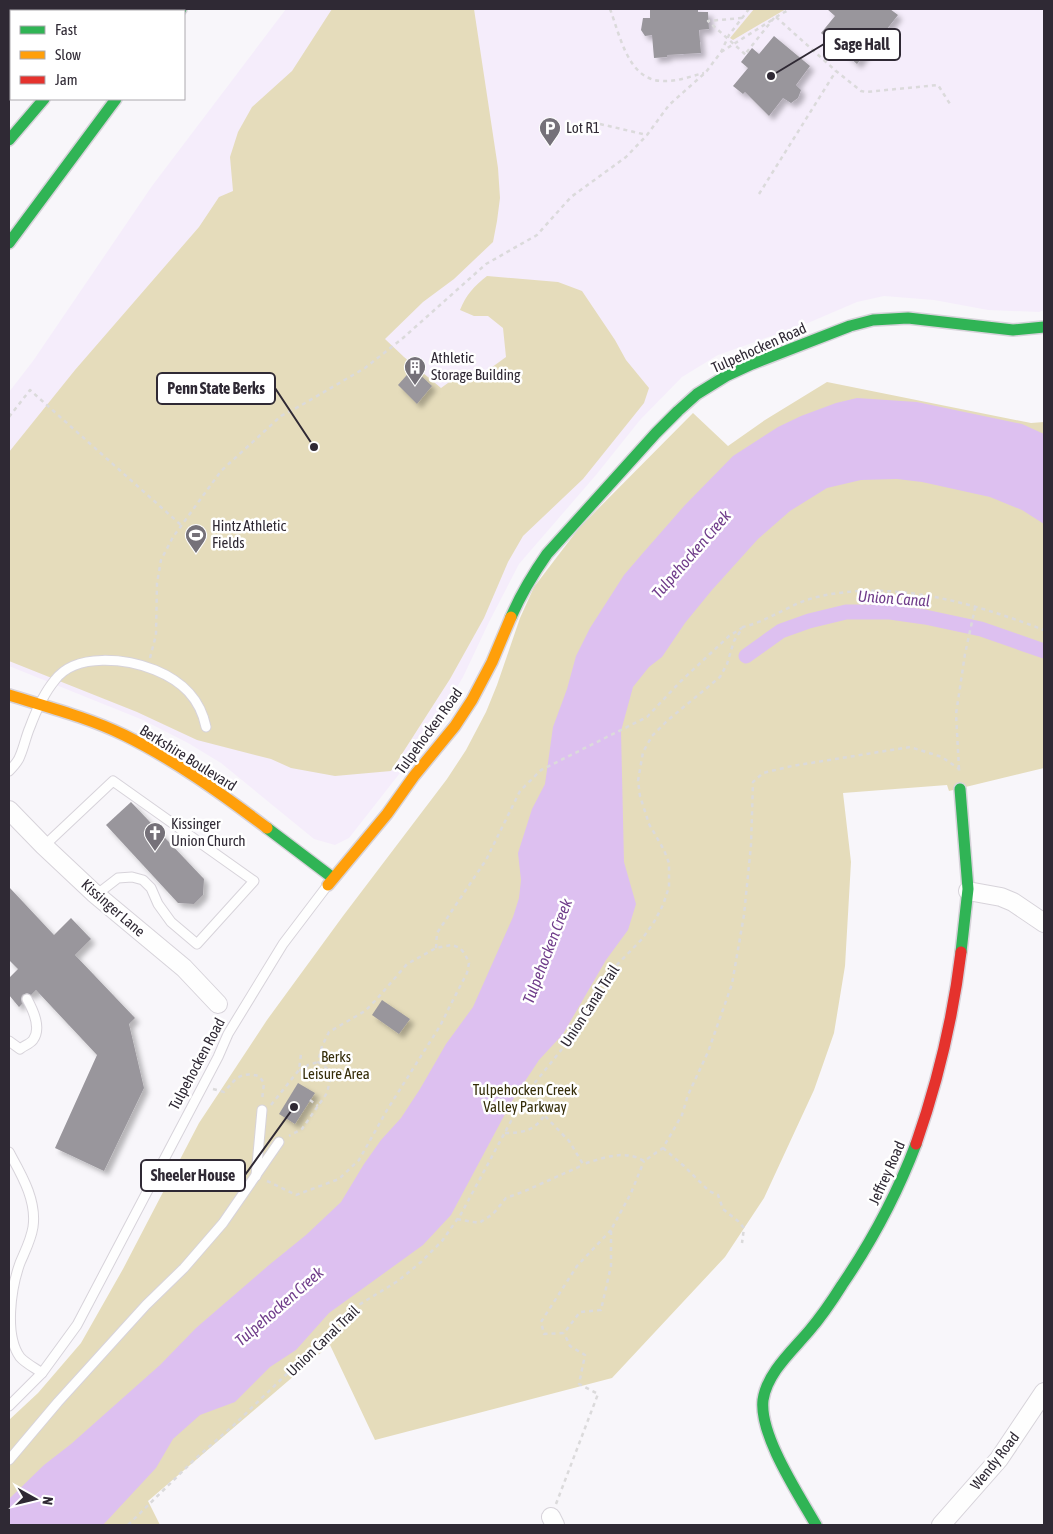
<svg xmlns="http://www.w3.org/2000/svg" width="1053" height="1534" font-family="'Asap Condensed',sans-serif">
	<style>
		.built { fill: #f5edfb }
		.green { fill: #e5dcbb }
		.water { fill: #ddc0f0 }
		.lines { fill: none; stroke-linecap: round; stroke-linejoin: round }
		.canal { stroke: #ddc0f0; stroke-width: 15 }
		.building { fill: #99969c; filter: url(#shadow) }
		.lane-casing { stroke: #d7d3da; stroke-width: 11 }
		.street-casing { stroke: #d7d3da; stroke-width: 20 }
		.fast-casing { stroke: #d7d3da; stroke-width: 14 }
		.slow-casing { stroke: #d7d3da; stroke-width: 14 }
		.jam-casing { stroke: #d7d3da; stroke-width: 14 }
		.path { stroke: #dbdadb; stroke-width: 2.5; stroke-dasharray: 4 4; stroke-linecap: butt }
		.lane { stroke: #fefefe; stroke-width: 9 }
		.street { stroke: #fefefe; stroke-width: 18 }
		.fast { stroke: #30b455; stroke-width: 11 }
		.slow { stroke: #ff9f0a; stroke-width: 11 }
		.jam { stroke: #e5322d; stroke-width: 11 }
		.labels { text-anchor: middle; stroke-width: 5; stroke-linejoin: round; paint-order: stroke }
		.poi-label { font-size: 15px; fill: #2f2934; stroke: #fff; text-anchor: start }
		.street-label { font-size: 15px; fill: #2f2934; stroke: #fff }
		.park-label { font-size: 15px; fill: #352d09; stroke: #fff }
		.water-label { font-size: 16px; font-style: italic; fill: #703d8b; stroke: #fff }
		.leader { fill: none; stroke: #2f2934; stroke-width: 2 }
		.callout-dot { fill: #2f2934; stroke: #fff; stroke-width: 2 }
		.callout { fill: #fff; stroke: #2f2934; stroke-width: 2 }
		.callout-label { font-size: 16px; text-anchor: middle; font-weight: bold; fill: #2f2934 }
	</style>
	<defs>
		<filter id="shadow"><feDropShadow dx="4.5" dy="4.5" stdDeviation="2.5" flood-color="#0004"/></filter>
	</defs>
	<rect width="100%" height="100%" fill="#f8f6fa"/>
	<path class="built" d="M286,9H1044V310L1039,312L988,310L934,300L884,296L857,302L808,323L718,355L682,377L640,420L596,475L519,564L489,622L463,677L438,719L407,764L349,838L335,845L314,839L221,763L188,743L143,720L9,666V392L33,361L152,186Z"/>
	<g class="green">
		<path d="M9,9H73L71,11H11V82L9,85Z"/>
		<path d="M332,9H474L498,168L500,198L497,221L493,242L454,279L423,302L385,339L404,357L441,388L466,370L484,373L506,357L503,328L488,316H474L460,310C466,295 474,286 487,276L558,282L582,291L615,340L626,360L649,388L644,403L583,479L523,536L508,562L484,618L450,679L391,771L335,776L291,768L271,759L197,740L137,712L9,661V452L75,370L199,227L219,197L233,191L230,157L238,132L252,107L292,71Z"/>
		<path d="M754,9H786L733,40L730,38Z"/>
		<path d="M827,382L1031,423L1044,422V768L949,791L947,785L843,793L851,862L845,966L834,1033L814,1090L764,1198L725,1257L612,1378L375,1440L330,1345L148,1501L160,1525H9V1420L38,1393L81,1343L123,1269L199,1123L267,1020L343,916L447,779L466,750L486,712L497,685L520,618L534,587L579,528L693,413L728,446L765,420Z"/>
	</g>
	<path class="water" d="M857,398L917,402L1022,424L1044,434V524L1022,510L990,497L922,482L897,479L861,480L827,488L790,511L758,539L712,590L685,623L662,657L649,667L633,687L621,731L624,862L636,904L628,930L606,960L563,1034L539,1060L512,1101L451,1215L423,1245L329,1313L296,1350L270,1367L235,1402L200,1415L173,1439L156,1468L103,1525H9V1499L44,1465L71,1444L160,1365L196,1328L269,1265L306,1235L341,1202L364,1164L381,1140L401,1118L420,1089L446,1044L473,1007L513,917L519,898L521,880L518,853L532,809L545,784L553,727L567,689L576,656L590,628L624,575L642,554L685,505L733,456L778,427L801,416L836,403Z"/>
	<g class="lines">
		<path class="canal" d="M746,656L781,631L809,621L846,612H890L925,617L981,629L1044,651"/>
	</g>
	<g class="building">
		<path d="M650,9H698V12H708L709,29L699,30L701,53L667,55V57L654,58L652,35L645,36L641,30L643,18H650Z"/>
		<path d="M827,9H890L898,15L883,34L889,38L886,46L879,52L871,46L857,64L821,33L835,16Z"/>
		<path d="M774,36L810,66L796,85L801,90L798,98L791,103L783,98L769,116L745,92L743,94L733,86L748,68L741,62L752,48L759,54Z"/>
		<path d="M413,368L432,386L417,404L398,385Z"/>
		<path d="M131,802L204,879L203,895L194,904L178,903L106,825Z"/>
		<path d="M9,887L54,935L71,918L91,939L75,955L135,1018L129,1024L144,1088L104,1171L55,1148L97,1055L36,990L31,995L27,993L22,995L21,999L22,1004L19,1007L9,995V978L18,969L9,960Z"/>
		<path d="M382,1000L410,1019L399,1034L372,1015Z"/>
		<path d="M298,1083L315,1093L295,1124L279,1114Z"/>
	</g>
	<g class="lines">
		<g class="lane-casing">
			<g id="lane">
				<path d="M9,771C13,767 18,762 20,756C24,747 26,736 30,727C36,711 44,693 55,680C76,652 127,659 155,670C182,681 200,698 206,727"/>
				<path d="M44,846L113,781L254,881L197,944L171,922L158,904L151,888L143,880L132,877L118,878L96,895"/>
				<path d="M9,1041L20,1049C23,1046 30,1044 33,1040C42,1028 33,1010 27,999"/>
				<path d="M9,1152C21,1174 37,1200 33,1227C31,1240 25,1251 20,1263C11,1288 4,1335 20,1357C25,1363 35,1368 42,1373"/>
				<path d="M256,1176L262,1110"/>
				<path d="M9,1406L42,1373L77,1325L218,1057L228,1034L283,944L327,886"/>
				<path d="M9,1460L58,1402L146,1305L184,1268L223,1223L279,1142"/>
			</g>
		</g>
		<g class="street-casing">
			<g id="street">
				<path d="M9,810L44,846L94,893L184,968L218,1004"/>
				<path d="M968,891L1001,897L1013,902L1044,923"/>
				<path d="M551,1517L555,1525"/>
				<path d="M941,1525L999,1459L1044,1392"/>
			</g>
		</g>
		<g class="fast-casing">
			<g id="fast">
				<path d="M118,11L120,9"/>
				<path d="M179,11L181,9"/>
				<path d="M9,140L44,99"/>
				<path d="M9,243L116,99"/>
				<path d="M511,617C521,594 533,574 547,554L656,433L678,411L697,394L726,376L752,364L850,326L873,320L908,318L1013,330L1044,327"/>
				<path d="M960,789L968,889L961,952"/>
				<path d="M267,828L333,878"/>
				<path d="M816,1525C799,1495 759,1435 763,1400C767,1373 792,1351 809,1331C821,1317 832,1301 842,1285C872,1241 897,1194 916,1144"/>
			</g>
		</g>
		<g class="slow-casing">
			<g id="slow">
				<path d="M9,695C47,707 87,717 124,735C175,760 222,794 267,828"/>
				<path d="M328,885L387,814L414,776L455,726L472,700L492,662L511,617"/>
			</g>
		</g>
		<g class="jam-casing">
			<path id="jam" d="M916,1144C938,1081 953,1018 961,952"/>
		</g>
		<g class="path">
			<path d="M610,9C620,35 628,81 663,81C677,82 691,76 704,73"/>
			<path d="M776,17L836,71L861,91L866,92L938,85L950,104"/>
			<path d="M776,17L790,9"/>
			<path d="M742,18L708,21L746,55V53L774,18"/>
			<path d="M721,52L772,20"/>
			<path d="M600,124L647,135"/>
			<path d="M759,194L836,71"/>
			<path d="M9,417L30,390L181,525"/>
			<path d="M150,658L156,635L157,583L161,560L173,537L221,471L281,416L300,406L365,368L403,338L486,264L537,235L571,197L626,157L647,135L669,105L706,72L721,52L729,35L749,9"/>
			<path d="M959,769L956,714L965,654L975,608"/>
			<path d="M436,948L437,933L486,860L520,791L541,770L647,717L679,683L729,636L742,628"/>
			<path d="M299,1070H303L308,1065L318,1062"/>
			<path d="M213,1089L224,1092C236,1079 239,1071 259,1076L264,1083L262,1100"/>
			<path d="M529,1090L536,1095L544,1115L569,1141L583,1164C604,1158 624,1149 644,1161L663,1148L682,1115L688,1095L708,1052L732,984L744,915L751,845L753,782L763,773L792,766L910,747L942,757L959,769V771"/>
			<path d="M310,1100L318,1106"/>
			<path d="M271,1105L299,1070L301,1054"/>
			<path d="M505,1133C522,1133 534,1131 544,1116"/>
			<path d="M663,1148L684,1166L709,1191L718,1195L723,1209L738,1221L744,1228L742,1243"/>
			<path d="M267,1181L296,1195L339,1179L359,1160L387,1110L440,1026L452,1002L467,973L469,963L465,954L460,948L452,945L436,948L407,964L376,1000L365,1011L329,1032L322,1046L318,1062L332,1072L327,1093L302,1129L289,1136"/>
			<path d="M457,1219L479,1223L493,1214L506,1198L525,1191L583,1165"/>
			<path d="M611,1230L577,1266L541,1322L544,1334L564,1333L580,1312L601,1310L611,1266V1230L631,1193L644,1161"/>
			<path d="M556,1504L598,1394L579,1384L585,1355L570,1346L564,1333"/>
			<path d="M128,1525L194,1460L235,1424L296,1365L340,1320L357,1306L398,1281L421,1262L442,1241L461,1214L525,1095L574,1034L612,970L642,939L654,922L663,905L669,887V863L664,850L649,824L640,796L638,781L643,752L652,736L668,720L720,677L727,664L734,641L743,627C769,621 791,603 817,597C893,579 973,603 1044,630"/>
		</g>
		<use href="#lane" class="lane"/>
		<use href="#street" class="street"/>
		<use href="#fast" class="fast"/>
		<use href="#slow" class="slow"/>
		<use href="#jam" class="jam"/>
	</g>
	<defs>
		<g id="parking-pin" transform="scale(1.125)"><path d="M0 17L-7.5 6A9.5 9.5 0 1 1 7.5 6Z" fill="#757179" stroke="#fff"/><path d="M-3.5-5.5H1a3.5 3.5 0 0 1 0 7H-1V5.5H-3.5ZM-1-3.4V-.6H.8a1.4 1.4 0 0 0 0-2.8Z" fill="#fff"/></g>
		<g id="building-pin" transform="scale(1.125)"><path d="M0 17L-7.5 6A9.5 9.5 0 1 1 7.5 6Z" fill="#757179" stroke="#fff"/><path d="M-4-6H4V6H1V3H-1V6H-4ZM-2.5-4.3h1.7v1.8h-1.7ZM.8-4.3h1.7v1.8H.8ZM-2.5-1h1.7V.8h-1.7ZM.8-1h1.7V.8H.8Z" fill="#fff"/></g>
		<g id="stadium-pin" transform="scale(1.125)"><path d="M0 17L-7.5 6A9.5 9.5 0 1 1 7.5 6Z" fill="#757179" stroke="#fff"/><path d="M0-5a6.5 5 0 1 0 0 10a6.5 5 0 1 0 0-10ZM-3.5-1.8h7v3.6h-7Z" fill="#fff"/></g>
		<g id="church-pin" transform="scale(1.125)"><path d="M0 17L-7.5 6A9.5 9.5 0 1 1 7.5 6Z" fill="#757179" stroke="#fff"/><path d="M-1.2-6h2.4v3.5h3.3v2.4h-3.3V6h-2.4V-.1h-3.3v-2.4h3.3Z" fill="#fff"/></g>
	</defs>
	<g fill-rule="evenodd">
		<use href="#parking-pin" x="550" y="128"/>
		<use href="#building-pin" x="415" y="367"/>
		<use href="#stadium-pin" x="196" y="535"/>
		<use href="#church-pin" x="155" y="833"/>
	</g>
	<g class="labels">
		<g class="poi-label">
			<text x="566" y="133">Lot R1</text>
			<text x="431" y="363">Athletic<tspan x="431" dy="17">Storage Building</tspan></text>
			<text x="212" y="531">Hintz Athletic<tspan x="212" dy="17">Fields</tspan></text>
			<text x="171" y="829">Kissinger<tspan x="171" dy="17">Union Church</tspan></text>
		</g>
		<g class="street-label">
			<text transform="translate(759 348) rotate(-24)" y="5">Tulpehocken Road</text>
			<text transform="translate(429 731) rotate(-54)" y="5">Tulpehocken Road</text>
			<text transform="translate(188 758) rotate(32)" y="5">Berkshire Boulevard</text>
			<text transform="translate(113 908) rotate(41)" y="5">Kissinger Lane</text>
			<text transform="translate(590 1006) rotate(-57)" y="5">Union Canal Trail</text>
			<text transform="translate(197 1064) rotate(-62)" y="5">Tulpehocken Road</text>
			<text transform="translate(887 1173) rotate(-66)" y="5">Jeffrey Road</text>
			<text transform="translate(323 1341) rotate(-44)" y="5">Union Canal Trail</text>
			<text transform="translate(995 1461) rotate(-52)" y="5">Wendy Road</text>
		</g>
		<g class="park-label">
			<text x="336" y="1062">Berks<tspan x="336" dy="17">Leisure Area</tspan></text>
			<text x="525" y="1095">Tulpehocken Creek<tspan x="525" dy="17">Valley Parkway</tspan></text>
		</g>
		<g class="water-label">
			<text transform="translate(691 554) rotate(-49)" y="6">Tulpehocken Creek</text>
			<text transform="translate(894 598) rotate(4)" y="6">Union Canal</text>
			<text transform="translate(547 951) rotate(-69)" y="6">Tulpehocken Creek</text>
			<text transform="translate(279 1306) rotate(-41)" y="6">Tulpehocken Creek</text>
		</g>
	</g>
	<path class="leader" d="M771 76L824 44M314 447L275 388M294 1107L245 1175"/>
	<g class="callout-dot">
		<circle cx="771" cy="76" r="5"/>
		<circle cx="314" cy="447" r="5"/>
		<circle cx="294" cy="1107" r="5"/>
	</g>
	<g class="callout">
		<rect x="824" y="29" width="76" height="31" rx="5"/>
		<rect x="157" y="373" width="118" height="31" rx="5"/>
		<rect x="141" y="1160" width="104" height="31" rx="5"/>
	</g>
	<g class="callout-label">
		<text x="862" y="50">Sage Hall</text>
		<text x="216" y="394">Penn State Berks</text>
		<text x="193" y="1181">Sheeler House</text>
	</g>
	<rect width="1053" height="1534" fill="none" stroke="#2f2934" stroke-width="20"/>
	<rect x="10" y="10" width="175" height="90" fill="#ffffff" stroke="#aca9ae"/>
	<rect x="20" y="26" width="25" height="8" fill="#30b455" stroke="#aca9ae"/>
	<text x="55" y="35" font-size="15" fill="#2f2934">Fast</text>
	<rect x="20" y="51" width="25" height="8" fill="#ff9f0a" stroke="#aca9ae"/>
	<text x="55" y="60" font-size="15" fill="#2f2934">Slow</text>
	<rect x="20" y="76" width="25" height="8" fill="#e5322d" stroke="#aca9ae"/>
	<text x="55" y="85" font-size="15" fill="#2f2934">Jam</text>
	<g transform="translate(35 1499) rotate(98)" stroke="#ffffff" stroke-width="4" paint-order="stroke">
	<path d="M0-4L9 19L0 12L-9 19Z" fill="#2f2934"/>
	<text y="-8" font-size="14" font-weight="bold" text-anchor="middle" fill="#2f2934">N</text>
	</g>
</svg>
